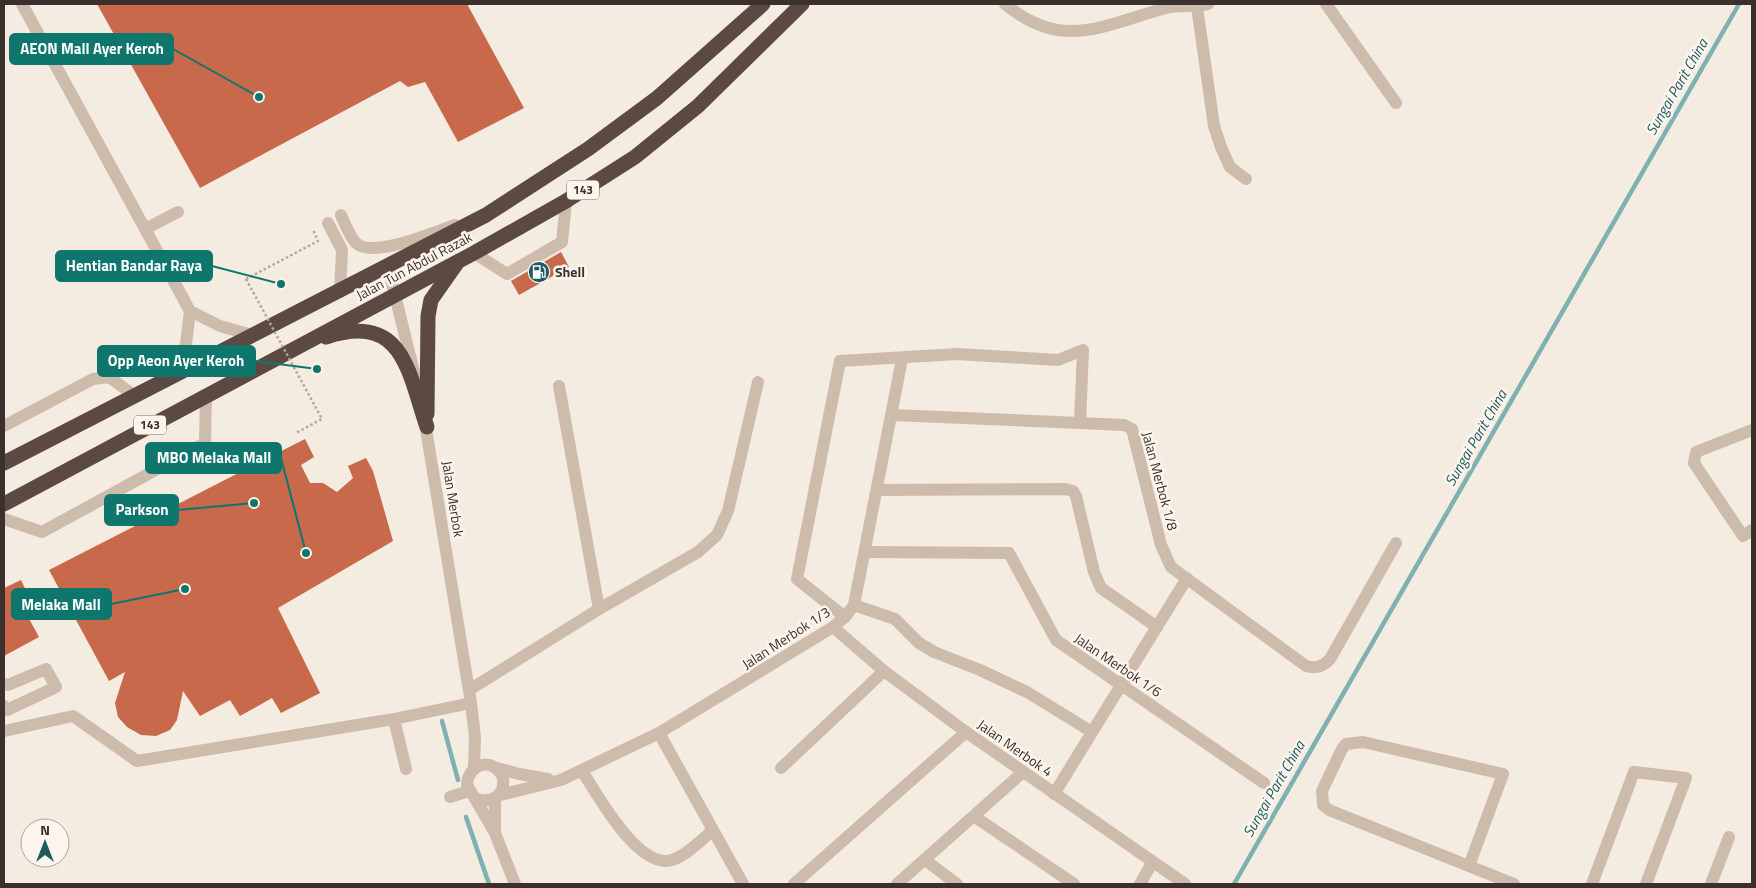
<svg xmlns="http://www.w3.org/2000/svg" width="1756" height="888" font-family="'Titillium Web',sans-serif">
	<style>
		.lines { fill: none; stroke-linecap: round; stroke-linejoin: round }
		.stream { stroke: #7fb0b2; stroke-width: 4.5 }
		.building { fill: #c8694b }
		.path { stroke: #b9a596; stroke-width: 2.5; stroke-dasharray: 2.5 2.5; stroke-linecap: butt }
		.minor { stroke: #cdbbac; stroke-width: 12 }
		.highway { stroke: #5c4a42; stroke-width: 15 }
		.path-bridge { stroke: #b9a596; stroke-width: 2.5; stroke-dasharray: 2.5 2.5; stroke-linecap: butt }
		.labels { text-anchor: middle; stroke-width: 5; stroke-linejoin: round; paint-order: stroke }
		.shield { fill: #fbf5ee; stroke: #756b66; stroke-width: 1 }
		.shield-label { font-size: 12px; font-weight: bold; fill: #3b302b }
		.street-label { font-size: 14px; fill: #3b302b; stroke: #fbf5ee }
		.poi-label { font-size: 14px; font-weight: bold; fill: #3b302b; stroke: #fbf5ee; text-anchor: start }
		.water-label { font-size: 15px; font-style: italic; fill: #1f5a5e; stroke: #fbf5ee }
		.leader { fill: none; stroke: #0f766e; stroke-width: 2 }
		.callout-dot { fill: #0f766e; stroke: #fbf5ee; stroke-width: 2 }
		.callout { fill: #0f766e; stroke: #0f766e; stroke-width: 2 }
		.callout-label { font-size: 15px; text-anchor: middle; font-weight: bold; fill: #fff }
	</style>
	<rect width="100%" height="100%" fill="#f4ebe1"/>
	<g class="lines">
		<g class="stream">
			<path d="M442,721L458,780"/>
			<path d="M466,817L489,884"/>
			<path d="M1234,884L1739,4"/>
		</g>
	</g>
	<g class="building">
		<path d="M97,4H467L524,108L458,142L425,82L408,87L400,81L200,188Z"/>
		<path d="M561,252L569,267L519,295L511,281Z"/>
		<path d="M305,439L314,457L301,465L310,483H323L337,492L353,478L348,466L366,458L373,471L393,541L278,608L320,693L281,713L272,698L240,716L230,700L200,716L183,691L177,720L170,730L156,736L141,735L127,727L118,717L115,703L125,672L109,681L49,570Z"/>
		<path d="M21,580L30,599L21,604L39,637L4,656V588Z"/>
	</g>
	<g class="lines">
		<path class="path" d="M246,279L318,241L313,230"/>
		<g class="minor">
			<path d="M22,4L190,311L220,326L252,335"/>
			<path d="M1005,4C1064,52 1103,25 1166,8C1180,4 1194,8 1208,4"/>
			<path d="M1326,4L1396,103"/>
			<path d="M1197,7L1214,126L1221,147L1230,167L1246,179"/>
			<path d="M341,215C345,224 350,237 356,243C372,259 435,232 455,225"/>
			<path d="M328,223L342,250L340,292"/>
			<path d="M145,229L178,212"/>
			<path d="M474,253L507,274L562,242L566,201"/>
			<path d="M388,267L415,376"/>
			<path d="M173,376L186,344L190,311"/>
			<path d="M559,386L599,609"/>
			<path d="M892,415L1080,423L1124,425L1132,429L1161,545L1171,567L1306,666C1316,669 1323,667 1330,659L1396,543"/>
			<path d="M424,417L471,703L475,737L474,768"/>
			<path d="M4,426L93,379L109,377L135,396"/>
			<path d="M1752,430L1696,452L1694,463L1743,536L1752,530"/>
			<path d="M877,490L1065,489L1073,491L1076,496L1094,572L1101,588L1157,627"/>
			<path d="M4,519L42,532L205,443L206,395"/>
			<path d="M865,552L1009,553L1056,640L1264,783"/>
			<path d="M854,605L895,619L919,643L934,652L980,670L1027,692L1092,732"/>
			<path d="M845,617L797,579L840,361L957,354L1058,360L1083,350L1080,423"/>
			<path d="M833,627L884,671L966,732L1185,884"/>
			<path d="M4,684L8,685L46,669L56,687L7,710L4,706"/>
			<path d="M469,690L599,609L698,552L717,535L728,511L758,382"/>
			<path d="M394,719L406,769"/>
			<path d="M4,731L73,716L137,761L394,719L471,703"/>
			<path d="M659,733L743,884"/>
			<path d="M497,768L519,774L548,779"/>
			<path d="M781,768L884,671"/>
			<path d="M582,771C598,795 638,870 672,860C687,855 701,840 713,830"/>
			<path d="M1054,794L1187,578"/>
			<path d="M500,795L561,780L659,733L833,627L845,617L854,605L902,359"/>
			<path d="M450,797L469,791"/>
			<path d="M477,799C493,804 505,794 503,778C494,756 468,763 467,785L495,833L515,884"/>
			<path d="M495,799V833"/>
			<path d="M975,817L1074,884"/>
			<path d="M925,860L957,884"/>
			<path d="M1469,866L1503,774L1363,742L1346,744L1342,749L1322,791L1323,805L1329,810L1514,884"/>
			<path d="M794,884L966,732"/>
			<path d="M897,884L1023,772"/>
			<path d="M1140,884L1152,863"/>
			<path d="M1592,884L1634,772L1686,778L1646,884"/>
			<path d="M1711,884L1729,837"/>
		</g>
		<g class="highway">
			<path d="M326,337C403,312 408,371 427,427"/>
			<path d="M427,414L428,316L431,300L457,263"/>
			<path d="M4,463L486,215L588,149L657,98L763,4"/>
			<path d="M4,504L474,253L566,201L635,157L698,106L802,4"/>
		</g>
		<path class="path-bridge" d="M246,279L322,419L296,433"/>
	</g>
	<defs>
		<g id="fuel-disc" transform="scale(1.125)"><circle r="9.5" fill="#1f5a5e" stroke="#fbf5ee"/><path d="M-5.5-6h7V0h2V4h1.3V-2.5L3-4.5l.8-.8L6-3V5H2.5V1h-1V6h-7ZM-4.2-4.7v3.2H.2V-4.7Z" fill="#fff"/></g>
	</defs>
	<g fill-rule="evenodd">
		<use href="#fuel-disc" x="539" y="272"/>
	</g>
	<g class="labels">
		<g class="shield">
			<rect x="567" y="180.5" width="32" height="19" rx="4"/>
			<rect x="134" y="415.5" width="32" height="19" rx="4"/>
		</g>
		<g class="shield-label">
			<text x="583" y="194">143</text>
			<text x="150" y="429">143</text>
		</g>
		<g class="street-label">
			<text transform="translate(414 266) rotate(-28)" y="5">Jalan Tun Abdul Razak</text>
			<text transform="translate(1160 481) rotate(75)" y="5">Jalan Merbok 1/8</text>
			<text transform="translate(453 499) rotate(81)" y="5">Jalan Merbok</text>
			<text transform="translate(786 638) rotate(-33)" y="5">Jalan Merbok 1/3</text>
			<text transform="translate(1118 665) rotate(34)" y="5">Jalan Merbok 1/6</text>
			<text transform="translate(1015 748) rotate(35)" y="5">Jalan Merbok 4</text>
		</g>
		<g class="poi-label">
			<text x="555" y="277">Shell</text>
		</g>
		<g class="water-label">
			<text transform="translate(1677 87) rotate(-60)" y="5">Sungai Parit China</text>
			<text transform="translate(1476 438) rotate(-60)" y="5">Sungai Parit China</text>
			<text transform="translate(1274 789) rotate(-60)" y="5">Sungai Parit China</text>
		</g>
	</g>
	<path class="leader" d="M259 97L173 49M281 284L212 266M317 369L255 361M306 553L281 458M254 503L178 510M185 589L111 604"/>
	<g class="callout-dot">
		<circle cx="259" cy="97" r="5"/>
		<circle cx="281" cy="284" r="5"/>
		<circle cx="317" cy="369" r="5"/>
		<circle cx="306" cy="553" r="5"/>
		<circle cx="254" cy="503" r="5"/>
		<circle cx="185" cy="589" r="5"/>
	</g>
	<g class="callout">
		<rect x="10" y="34" width="163" height="30" rx="5"/>
		<rect x="56" y="251" width="156" height="30" rx="5"/>
		<rect x="98" y="346" width="157" height="30" rx="5"/>
		<rect x="146" y="443" width="135" height="30" rx="5"/>
		<rect x="105" y="495" width="73" height="30" rx="5"/>
		<rect x="12" y="589" width="99" height="30" rx="5"/>
	</g>
	<g class="callout-label">
		<text x="92" y="54">AEON Mall Ayer Keroh</text>
		<text x="134" y="271">Hentian Bandar Raya</text>
		<text x="176" y="366">Opp Aeon Ayer Keroh</text>
		<text x="214" y="463">MBO Melaka Mall</text>
		<text x="142" y="515">Parkson</text>
		<text x="61" y="610">Melaka Mall</text>
	</g>
	<rect width="1756" height="888" fill="none" stroke="#3b302b" stroke-width="10"/>
	<g transform="translate(45 843)"><circle r="24" fill="#fbf5ee" stroke="#aea6a0"/>
	<path d="M0-4L9 19L0 12L-9 19Z" fill="#1f5a5e"/>
	<text y="-8" font-size="14" font-weight="bold" text-anchor="middle" fill="#3b302b">N</text>
	</g>
</svg>
